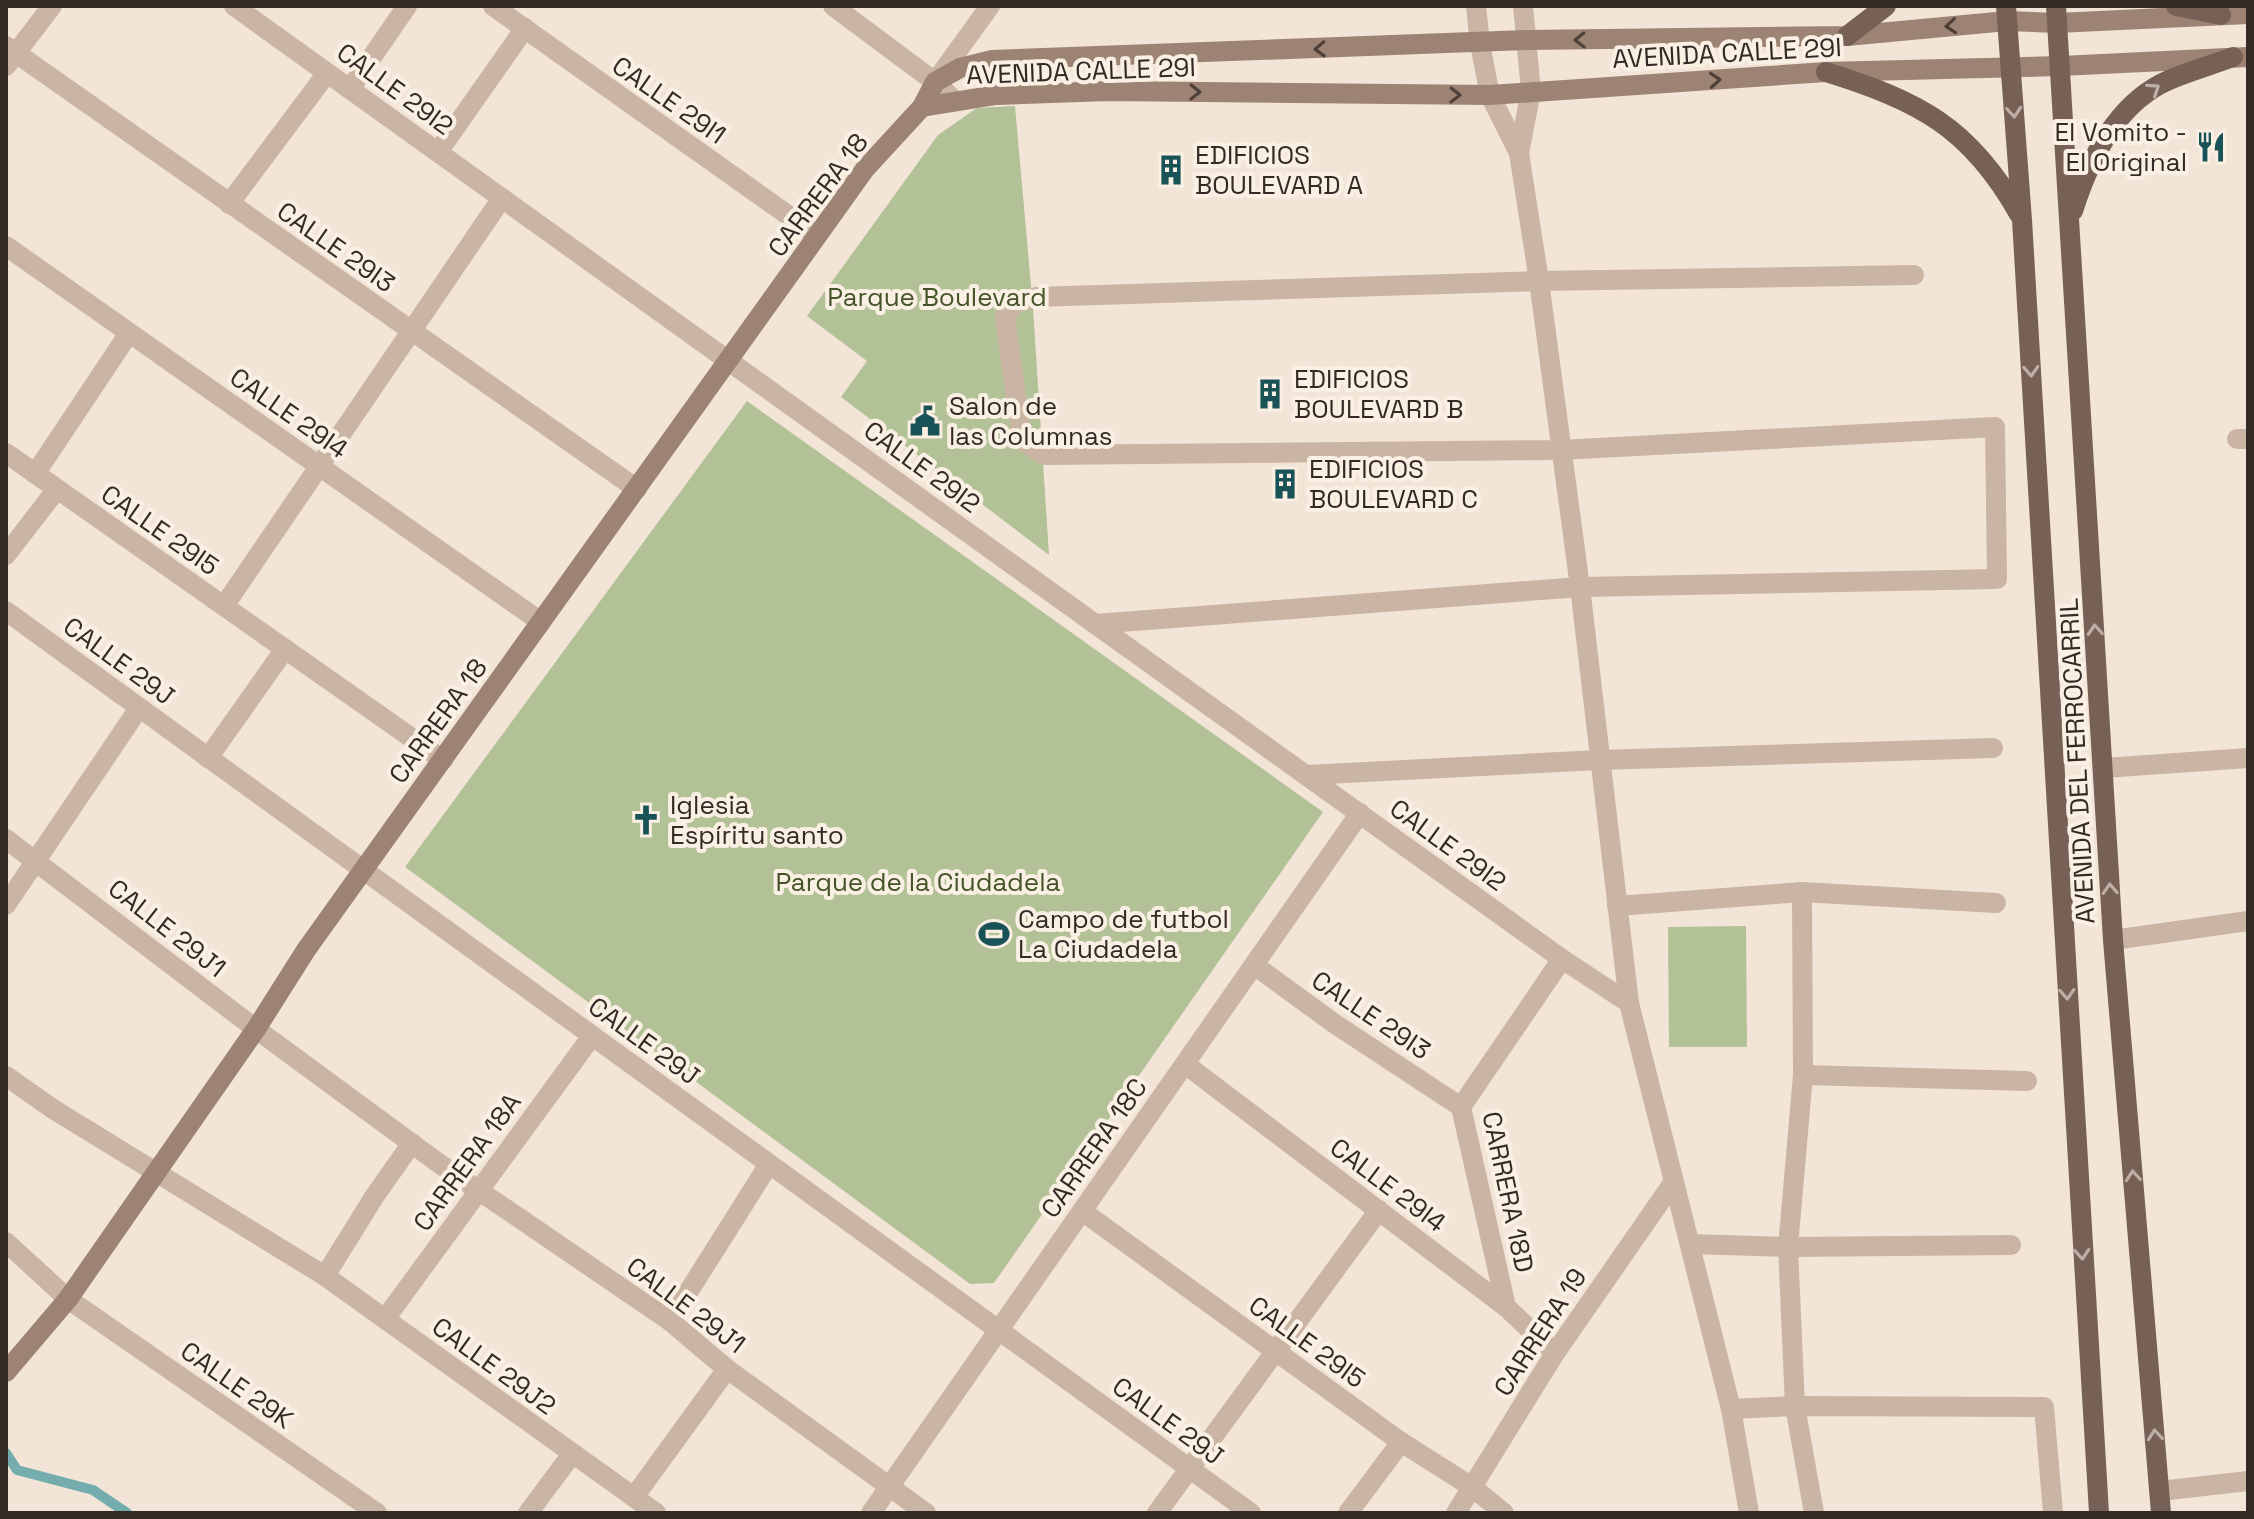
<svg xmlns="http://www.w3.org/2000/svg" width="2254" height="1519" font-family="'Space Grotesk',sans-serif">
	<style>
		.green { fill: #b3c197 }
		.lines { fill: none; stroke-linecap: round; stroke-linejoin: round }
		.stream { stroke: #75adaf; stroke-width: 10 }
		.street { stroke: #cab4a3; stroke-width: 20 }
		.secondary { stroke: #9d8374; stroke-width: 20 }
		.primary { stroke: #776156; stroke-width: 20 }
		.oneway { stroke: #4e4039 }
		.oneway2 { stroke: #beafa4 }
		.labels { text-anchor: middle; stroke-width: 8; stroke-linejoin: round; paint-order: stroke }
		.street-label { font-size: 26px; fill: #342a25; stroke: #f9efe3 }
		.poi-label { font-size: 26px; fill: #342a25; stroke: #f9efe3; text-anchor: start }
		.park-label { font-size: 26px; fill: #445328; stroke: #f9efe3 }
	</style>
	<rect width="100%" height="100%" fill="#f2e5d7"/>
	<g class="green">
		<path d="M1015,106L1033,308L1049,555L841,397L867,361L807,316L938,135L977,108Z"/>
		<path d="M747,401L1323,812L994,1283L970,1284L405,867Z"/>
		<path d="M1746,926L1747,1047H1669L1668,927Z"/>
	</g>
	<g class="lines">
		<path class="stream" d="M6,1453L17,1470L93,1490L127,1513"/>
		<g class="street">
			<path d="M234,6L1562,959L1629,1003"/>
			<path d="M493,6L816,235"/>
			<path d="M833,6L935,82L955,101"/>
			<path d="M1476,6L1480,44L1490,95L1519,153L1539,281L1580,587L1629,1003L1731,1409L1749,1513"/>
			<path d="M6,46L637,489"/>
			<path d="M6,66L52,6"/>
			<path d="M935,82L990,6"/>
			<path d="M350,89L407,6"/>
			<path d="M438,152L525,28"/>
			<path d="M1519,153L1531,91L1523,6"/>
			<path d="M229,204L327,73"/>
			<path d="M6,246L541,622"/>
			<path d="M2237,439H2248"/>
			<path d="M6,453L443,760"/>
			<path d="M35,474L129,333"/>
			<path d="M6,555L57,489"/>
			<path d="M224,606L502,198"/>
			<path d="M6,611L1251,1513"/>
			<path d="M1095,624L1580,587L1997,579L1995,427L1560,450L1045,455L1022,440L1005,317L1016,303L1036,297L1539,281L1914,275"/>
			<path d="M208,758L285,649"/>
			<path d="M2104,768L2248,758"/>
			<path d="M1307,775L1599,760L1993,748"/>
			<path d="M6,839L256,1029L437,1162L670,1321L727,1369L926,1513"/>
			<path d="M1802,892L1803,1075L1788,1247L1795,1406L1814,1513"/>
			<path d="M6,905L139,708"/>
			<path d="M1617,906L1802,892L1996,903"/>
			<path d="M2113,940L2248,921"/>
			<path d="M1254,965L1335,1024L1461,1107"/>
			<path d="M1185,1064L1506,1307L1555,1353"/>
			<path d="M1803,1075L2027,1081"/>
			<path d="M6,1076L53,1109L325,1276L656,1513"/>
			<path d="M1082,1211L1401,1442L1472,1487L1504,1513"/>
			<path d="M6,1242L68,1299L377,1513"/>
			<path d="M1690,1244L1788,1247L2011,1245"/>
			<path d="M325,1276L374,1197L412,1143"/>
			<path d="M1506,1307L1461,1107L1562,959"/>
			<path d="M385,1319L592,1036"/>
			<path d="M670,1321L769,1164"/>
			<path d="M1731,1409L1795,1406L2044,1407L2053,1513"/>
			<path d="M2160,1491L2248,1481"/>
			<path d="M634,1497L727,1369"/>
			<path d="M528,1513L572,1454"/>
			<path d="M871,1513L1360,813"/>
			<path d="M1157,1513L1379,1210"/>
			<path d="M1348,1513L1401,1442"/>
			<path d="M1456,1513L1555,1353L1673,1183"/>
		</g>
		<g class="secondary">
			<path d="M922,107L996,95L1109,91L1490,95L1826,72L2060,66L2248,57"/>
			<path d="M6,1372L68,1299L256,1029L306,950L865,169L922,107L935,82L960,68L992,60L1528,40L1847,36L2007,21L2057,23L2248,14"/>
		</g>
		<g class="primary">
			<path d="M2006,6L2022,220L2099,1513"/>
			<path d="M2056,6L2113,940L2161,1513"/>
			<path d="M2176,6L2221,15"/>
			<path d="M1847,36L1886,6"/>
			<path d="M1826,72C1919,101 1970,127 2019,214"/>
			<path d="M2073,211C2089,160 2116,103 2169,80C2190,71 2212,65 2233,57"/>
		</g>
	</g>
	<defs><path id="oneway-chevron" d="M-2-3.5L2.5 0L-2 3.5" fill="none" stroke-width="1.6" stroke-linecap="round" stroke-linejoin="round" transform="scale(2)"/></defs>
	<g class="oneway">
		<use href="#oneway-chevron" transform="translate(1951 26) rotate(175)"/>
		<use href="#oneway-chevron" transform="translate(1580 40) rotate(179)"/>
		<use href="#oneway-chevron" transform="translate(1320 49) rotate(178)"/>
		<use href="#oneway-chevron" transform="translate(1715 80) rotate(-4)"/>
		<use href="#oneway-chevron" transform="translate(1195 92) rotate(1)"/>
		<use href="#oneway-chevron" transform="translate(1455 95) rotate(1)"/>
	</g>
	<g class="oneway2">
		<use href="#oneway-chevron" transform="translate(2154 89) rotate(-34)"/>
		<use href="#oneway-chevron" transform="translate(2014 112) rotate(85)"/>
		<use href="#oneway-chevron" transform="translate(2031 371) rotate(87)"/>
		<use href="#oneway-chevron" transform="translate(2095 630) rotate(-94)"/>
		<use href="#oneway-chevron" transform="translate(2110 889) rotate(-93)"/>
		<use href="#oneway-chevron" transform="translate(2067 994) rotate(87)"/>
		<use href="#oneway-chevron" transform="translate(2133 1176) rotate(-95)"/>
		<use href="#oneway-chevron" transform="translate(2082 1254) rotate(86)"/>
		<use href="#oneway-chevron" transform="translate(2155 1435) rotate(-95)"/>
	</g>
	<defs>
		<g id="restaurant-bare" transform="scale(2.4)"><path d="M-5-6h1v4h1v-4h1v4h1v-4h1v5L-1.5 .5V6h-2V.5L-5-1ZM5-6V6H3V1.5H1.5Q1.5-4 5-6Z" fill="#1a5357" stroke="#f9efe3" stroke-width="2.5" paint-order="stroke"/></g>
		<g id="building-bare" transform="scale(2.4)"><path d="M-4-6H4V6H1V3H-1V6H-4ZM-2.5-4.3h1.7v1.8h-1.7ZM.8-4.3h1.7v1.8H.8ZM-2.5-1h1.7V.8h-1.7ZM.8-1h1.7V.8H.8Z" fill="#1a5357" stroke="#f9efe3" stroke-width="2.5" paint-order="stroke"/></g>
		<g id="civic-bare" transform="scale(2.4)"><path d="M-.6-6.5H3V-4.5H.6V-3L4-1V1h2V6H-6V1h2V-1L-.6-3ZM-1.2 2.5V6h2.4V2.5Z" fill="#1a5357" stroke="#f9efe3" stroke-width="2.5" paint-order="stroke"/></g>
		<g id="church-bare" transform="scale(2.4)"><path d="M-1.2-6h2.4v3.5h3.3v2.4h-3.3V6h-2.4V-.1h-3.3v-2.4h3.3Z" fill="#1a5357" stroke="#f9efe3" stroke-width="2.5" paint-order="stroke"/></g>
		<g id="stadium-bare" transform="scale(2.4)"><path d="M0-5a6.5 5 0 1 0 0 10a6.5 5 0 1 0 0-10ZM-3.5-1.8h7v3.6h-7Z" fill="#1a5357" stroke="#f9efe3" stroke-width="2.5" paint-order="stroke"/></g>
	</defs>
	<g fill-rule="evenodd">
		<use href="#restaurant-bare" x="2211" y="147"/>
		<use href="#building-bare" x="1171" y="170"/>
		<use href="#building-bare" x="1270" y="394"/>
		<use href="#civic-bare" x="925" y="421"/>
		<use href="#building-bare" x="1285" y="484"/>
		<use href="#church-bare" x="646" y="820"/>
		<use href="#stadium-bare" x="994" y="934"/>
	</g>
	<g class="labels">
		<g class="street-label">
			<text transform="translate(1727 53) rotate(-3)" y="9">AVENIDA CALLE 29I</text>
			<text transform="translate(1081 71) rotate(-2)" y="9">AVENIDA CALLE 29I</text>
			<text transform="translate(395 89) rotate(36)" y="9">CALLE 29I2</text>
			<text transform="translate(669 100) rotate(35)" y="9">CALLE 29I1</text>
			<text transform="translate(818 195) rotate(-53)" y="9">CARRERA 18</text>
			<text transform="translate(336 247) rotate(35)" y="9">CALLE 29I3</text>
			<text transform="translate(289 413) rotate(35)" y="9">CALLE 29I4</text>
			<text transform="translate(922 467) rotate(36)" y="9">CALLE 29I2</text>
			<text transform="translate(160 530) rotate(35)" y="9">CALLE 29I5</text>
			<text transform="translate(119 661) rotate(36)" y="9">CALLE 29J</text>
			<text transform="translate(438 721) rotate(-54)" y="9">CARRERA 18</text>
			<text transform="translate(2077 761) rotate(-93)" y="9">AVENIDA DEL FERROCARRIL</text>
			<text transform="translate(1448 845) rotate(36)" y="9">CALLE 29I2</text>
			<text transform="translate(167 928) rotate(38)" y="9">CALLE 29J1</text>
			<text transform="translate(1371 1015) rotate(34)" y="9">CALLE 29I3</text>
			<text transform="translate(644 1041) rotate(36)" y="9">CALLE 29J</text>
			<text transform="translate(1094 1148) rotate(-55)" y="9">CARRERA 18C</text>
			<text transform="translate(467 1162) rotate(-54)" y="9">CARRERA 18A</text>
			<text transform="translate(1388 1185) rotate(37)" y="9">CALLE 29I4</text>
			<text transform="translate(1508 1192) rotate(78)" y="9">CARRERA 18D</text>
			<text transform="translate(686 1305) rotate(37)" y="9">CALLE 29J1</text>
			<text transform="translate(1540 1332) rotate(-57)" y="9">CARRERA 19</text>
			<text transform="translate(1307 1342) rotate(36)" y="9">CALLE 29I5</text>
			<text transform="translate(494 1366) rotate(36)" y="9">CALLE 29J2</text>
			<text transform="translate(237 1385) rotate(35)" y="9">CALLE 29K</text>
			<text transform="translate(1168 1421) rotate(36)" y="9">CALLE 29J</text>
		</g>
		<g class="poi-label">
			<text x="2187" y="141" text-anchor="end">El Vomito -<tspan x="2187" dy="30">El Original</tspan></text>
			<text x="1195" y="164">EDIFICIOS<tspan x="1195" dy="30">BOULEVARD A</tspan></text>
			<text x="1294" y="388">EDIFICIOS<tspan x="1294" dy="30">BOULEVARD B</tspan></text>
			<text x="949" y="415">Salon de<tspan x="949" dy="30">las Columnas</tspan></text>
			<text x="1309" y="478">EDIFICIOS<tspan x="1309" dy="30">BOULEVARD C</tspan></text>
			<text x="670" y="814">Iglesia<tspan x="670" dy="30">Espíritu santo</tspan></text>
			<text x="1018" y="928">Campo de futbol<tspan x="1018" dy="30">La Ciudadela</tspan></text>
		</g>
		<g class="park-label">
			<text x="937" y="306">Parque Boulevard</text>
			<text x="918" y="891">Parque de la Ciudadela</text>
		</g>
	</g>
	<rect width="2254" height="1519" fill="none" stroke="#342a25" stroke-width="16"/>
</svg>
